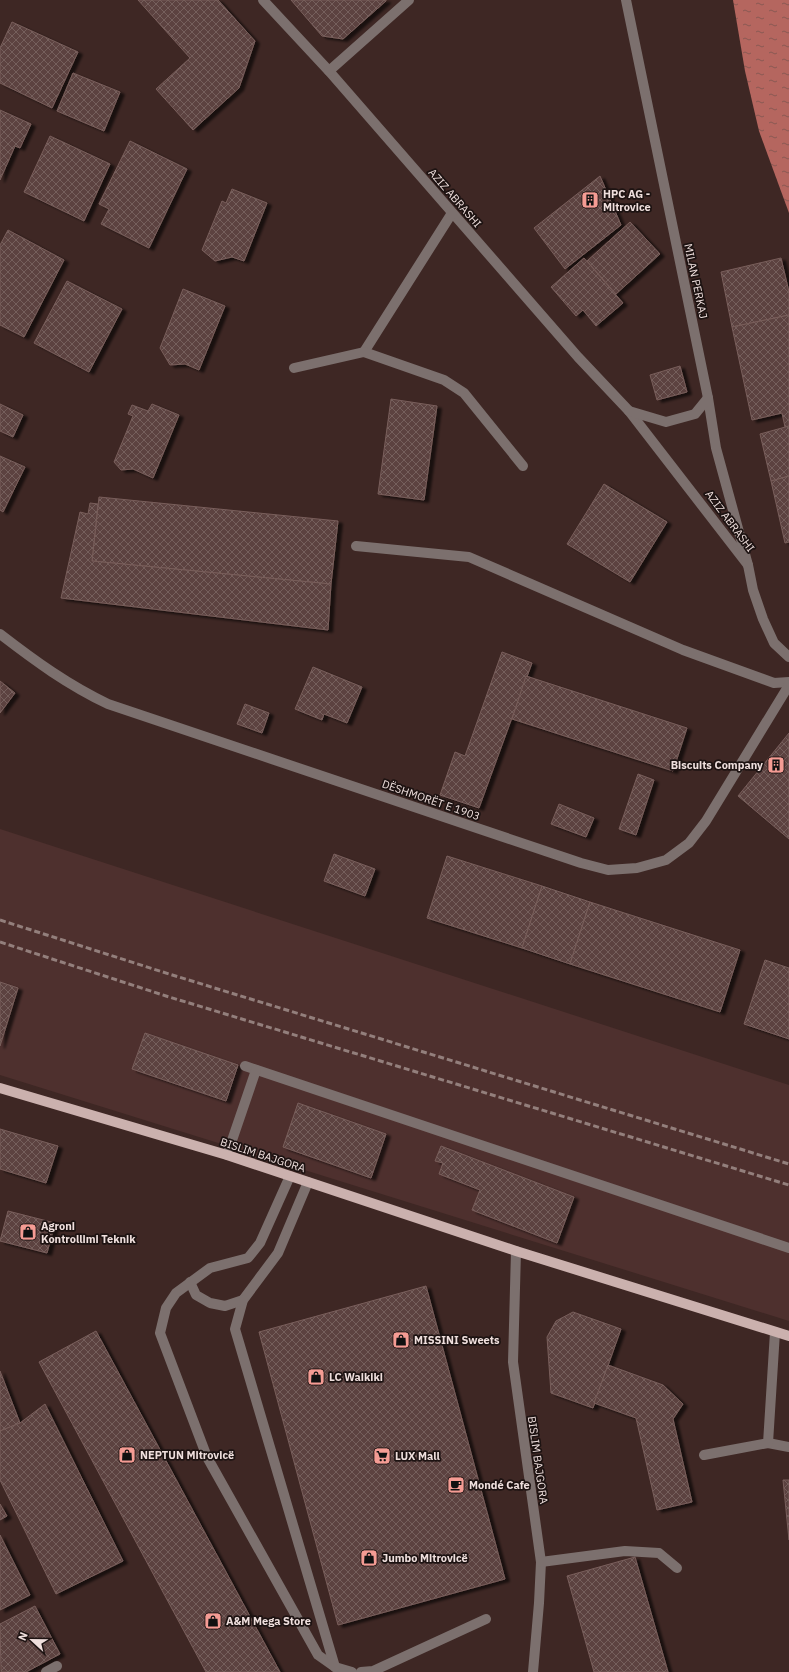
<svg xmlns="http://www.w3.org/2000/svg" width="789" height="1672" font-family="'IBM Plex Sans',sans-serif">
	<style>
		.built { fill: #4e302e }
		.water { fill: url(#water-ripples) }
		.building { fill: url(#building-cross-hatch); stroke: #795e5b; filter: url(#shadow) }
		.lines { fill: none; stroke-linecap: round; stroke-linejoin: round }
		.minor { stroke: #7c706e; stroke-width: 10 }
		.major { stroke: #cbb1ae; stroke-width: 10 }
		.rail { stroke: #937f7c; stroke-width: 3; stroke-dasharray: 6 3; stroke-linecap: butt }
		.labels { text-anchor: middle; stroke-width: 3.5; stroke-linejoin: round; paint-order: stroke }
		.poi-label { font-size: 11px; font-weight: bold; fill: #efdfdd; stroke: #1d1312; text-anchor: start }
		.street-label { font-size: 11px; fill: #efdfdd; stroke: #1d1312 }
	</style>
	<defs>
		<pattern id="water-ripples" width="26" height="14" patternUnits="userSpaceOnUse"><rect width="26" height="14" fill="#b5665f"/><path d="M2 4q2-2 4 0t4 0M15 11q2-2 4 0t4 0" fill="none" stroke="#895853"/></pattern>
		<pattern id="building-cross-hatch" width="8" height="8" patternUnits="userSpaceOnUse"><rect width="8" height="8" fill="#5c4340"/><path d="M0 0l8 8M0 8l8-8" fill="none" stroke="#745e5b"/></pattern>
		<filter id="shadow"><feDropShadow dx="4.5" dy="2.5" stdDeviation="1" flood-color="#0009"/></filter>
	</defs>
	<rect width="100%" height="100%" fill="#3e2724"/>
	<path class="built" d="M0,829L789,1085V1321L0,1075Z"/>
	<path class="water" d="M733,0H789V213L759,131L745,71Z"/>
	<g class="building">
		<path d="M138,0H218L255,41L239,88L193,130L156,89L190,58Z"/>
		<path d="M291,0H386V1L343,39L322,36Z"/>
		<path d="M12,22L78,52L52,108L0,83V48Z"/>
		<path d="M73,73L120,92L104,131L57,111Z"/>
		<path d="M0,110L31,124L20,148L15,146L0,180Z"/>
		<path d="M50,136L110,164L84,221L24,192Z"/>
		<path d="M130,141L187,169L149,248L101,224L109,209L99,204Z"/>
		<path d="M600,176L621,225L565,269L534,228Z"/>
		<path d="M232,189L267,203L244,261L232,257L215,261L202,250L222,201L226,203Z"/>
		<path d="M630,222L660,254L616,294L587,261Z"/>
		<path d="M8,230L64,260L24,337L0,325V245Z"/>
		<path d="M584,258L623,303L596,326L583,310L576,316L551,287Z"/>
		<path d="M781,258L789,292V315L732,327L721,272Z"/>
		<path d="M67,281L122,309L89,372L34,343Z"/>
		<path d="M183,289L225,306L199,370L185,364L170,365L160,348Z"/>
		<path d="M789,315V426L785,427L782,413L752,420L732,327Z"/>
		<path d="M680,366L687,392L657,400L650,375Z"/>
		<path d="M391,399L437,406L424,500L378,494Z"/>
		<path d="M0,404L23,415L13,437L0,431Z"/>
		<path d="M152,404L179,415L153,478L133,469L121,470L114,462L133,416L128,414L132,405L148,411Z"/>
		<path d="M789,426V476L771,481L760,434Z"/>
		<path d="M0,456L25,467L3,512L0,510Z"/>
		<path d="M789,476V542L785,543L771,481Z"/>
		<path d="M604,484L667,522L630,582L567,544Z"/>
		<path d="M99,497L338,521L331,584L92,561Z"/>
		<path d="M90,503L98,504L92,561L331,584L328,630L61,598L80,512L88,514Z"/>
		<path d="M502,652L532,663L479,808L440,795L455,752L465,756Z"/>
		<path d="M313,667L362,687L347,723L324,714L322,720L295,709Z"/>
		<path d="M526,676L687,728L673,771L512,719Z"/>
		<path d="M0,681L15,693L0,713Z"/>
		<path d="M245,704L269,713L262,733L237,724Z"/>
		<path d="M789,733V839L738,796Z"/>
		<path d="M638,774L654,780L636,835L619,829Z"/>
		<path d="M559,804L594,818L586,837L551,824Z"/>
		<path d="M334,854L375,869L365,896L324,881Z"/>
		<path d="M447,856L542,886L522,948L427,918Z"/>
		<path d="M542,886L590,902L570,964L522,948Z"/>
		<path d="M590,902L740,950L720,1012L570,964Z"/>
		<path d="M765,960L789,968V1039L744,1024Z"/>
		<path d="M0,982L18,988L0,1046Z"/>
		<path d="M145,1033L238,1065L226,1101L132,1069Z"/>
		<path d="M298,1103L386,1134L371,1178L283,1147Z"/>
		<path d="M0,1129L58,1146L46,1183L0,1169Z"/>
		<path d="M441,1146L574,1197L557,1243L472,1210L480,1190L439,1174L443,1163L435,1161Z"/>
		<path d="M8,1211L55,1223L47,1253L0,1241Z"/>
		<path d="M426,1286L505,1579L338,1625L259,1332Z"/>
		<path d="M573,1312L621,1329L593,1408L551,1393L547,1337L556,1321Z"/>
		<path d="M96,1331L280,1672H206L39,1362Z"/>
		<path d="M608,1365L663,1385L683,1404L673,1419L692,1502L657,1510L636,1418L594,1403Z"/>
		<path d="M0,1371L20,1423L0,1431Z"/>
		<path d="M45,1404L123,1561L56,1594L0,1480V1431L20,1423Z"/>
		<path d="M783,1480H789V1540Z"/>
		<path d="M0,1504L7,1516L0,1520Z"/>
		<path d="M0,1535L30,1595L0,1610Z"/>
		<path d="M635,1557L668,1672H594L567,1576Z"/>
		<path d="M35,1606L60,1654L26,1672H1L0,1624Z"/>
	</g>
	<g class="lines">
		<g class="minor">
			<path d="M263,0L329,71L578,357L629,411L748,565"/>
			<path d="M626,0L708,398L716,448L748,565L753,590L763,619L774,643L789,657"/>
			<path d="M329,71L409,0"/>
			<path d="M364,352L452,213"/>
			<path d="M294,368L364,352L444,380L464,393L523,466"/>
			<path d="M629,411L666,422L695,414L708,398"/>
			<path d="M356,546L469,557L683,650L774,683L789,682"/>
			<path d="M0,634C35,661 68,685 108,704L581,863L608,870L637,868L666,860L689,843L706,821L789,685"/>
			<path d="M245,1066L789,1248"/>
			<path d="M227,1155L256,1070"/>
			<path d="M290,1176L260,1243L248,1258L210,1268L176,1293L166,1308L160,1333L207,1457L318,1655L335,1667L352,1672"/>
			<path d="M308,1182L278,1253L243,1300L235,1329L335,1667"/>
			<path d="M516,1251L513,1362L541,1562L539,1603L533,1672"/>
			<path d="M190,1282L196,1295L210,1303L225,1306L243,1300"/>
			<path d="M768,1443L789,1447"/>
			<path d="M704,1455L768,1443L775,1332"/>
			<path d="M541,1562L625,1551L659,1553L677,1568"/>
			<path d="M46,1672L57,1666"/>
			<path d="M361,1672L373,1671L486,1619"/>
		</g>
		<path class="major" d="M0,1088L227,1155L516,1251L789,1336"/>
		<g class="rail">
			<path d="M0,920L169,974L789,1164"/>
			<path d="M0,942L166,996L789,1185"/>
		</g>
	</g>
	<defs>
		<g id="building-square" transform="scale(0.9)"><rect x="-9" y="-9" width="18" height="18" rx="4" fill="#f59c94" stroke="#1d1312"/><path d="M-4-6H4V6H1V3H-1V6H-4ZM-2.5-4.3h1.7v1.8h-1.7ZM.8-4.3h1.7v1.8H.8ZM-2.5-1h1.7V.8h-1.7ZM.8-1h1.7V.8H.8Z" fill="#111"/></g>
		<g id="shop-square" transform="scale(0.9)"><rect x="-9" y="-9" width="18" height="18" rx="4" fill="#f59c94" stroke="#1d1312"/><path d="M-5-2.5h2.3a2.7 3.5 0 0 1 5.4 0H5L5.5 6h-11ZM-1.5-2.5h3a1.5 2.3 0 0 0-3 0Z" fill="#111"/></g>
		<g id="supermarket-square" transform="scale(0.9)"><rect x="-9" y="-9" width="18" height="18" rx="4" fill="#f59c94" stroke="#1d1312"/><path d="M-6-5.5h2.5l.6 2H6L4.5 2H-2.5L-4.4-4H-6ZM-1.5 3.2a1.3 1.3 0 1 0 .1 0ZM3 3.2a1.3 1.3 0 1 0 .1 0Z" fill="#111"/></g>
		<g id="cafe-square" transform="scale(0.9)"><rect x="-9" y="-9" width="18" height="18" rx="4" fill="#f59c94" stroke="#1d1312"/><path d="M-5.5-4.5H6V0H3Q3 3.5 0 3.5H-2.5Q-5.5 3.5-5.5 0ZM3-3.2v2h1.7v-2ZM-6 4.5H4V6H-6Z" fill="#111"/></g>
	</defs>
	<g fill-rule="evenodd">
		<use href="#building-square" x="590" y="200"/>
		<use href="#building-square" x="776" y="765"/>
		<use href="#shop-square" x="28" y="1232"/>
		<use href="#shop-square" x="401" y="1340"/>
		<use href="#shop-square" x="316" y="1377"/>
		<use href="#shop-square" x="127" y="1455"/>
		<use href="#supermarket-square" x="382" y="1456"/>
		<use href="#cafe-square" x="456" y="1485"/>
		<use href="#shop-square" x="369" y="1558"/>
		<use href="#shop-square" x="213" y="1621"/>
	</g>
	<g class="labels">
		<g class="poi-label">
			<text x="603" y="198">HPC AG -<tspan x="603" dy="13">Mitrovice</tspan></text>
			<text x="763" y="769" text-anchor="end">Biscuits Company</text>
			<text x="41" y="1230">Agroni<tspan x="41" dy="13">Kontrollimi Teknik</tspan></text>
			<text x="414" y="1344">MISSINI Sweets</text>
			<text x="329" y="1381">LC Waikiki</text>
			<text x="140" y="1459">NEPTUN Mitrovicë</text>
			<text x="395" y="1460">LUX Mall</text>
			<text x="469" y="1489">Mondé Cafe</text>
			<text x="382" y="1562">Jumbo Mitrovicë</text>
			<text x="226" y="1625">A&amp;M Mega Store</text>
		</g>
		<g class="street-label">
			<text transform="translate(455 198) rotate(49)" y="4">AZIZ ABRASHI</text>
			<text transform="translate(696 281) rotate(78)" y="4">MILAN PERKAJ</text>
			<text transform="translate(730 521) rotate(53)" y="4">AZIZ ABRASHI</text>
			<text transform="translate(431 800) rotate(19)" y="4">DËSHMORËT E 1903</text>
			<text transform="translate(263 1155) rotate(18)" y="4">BISLIM BAJGORA</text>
			<text transform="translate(538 1460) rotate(82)" y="4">BISLIM BAJGORA</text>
		</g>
	</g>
	<g transform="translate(32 1640) rotate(292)" stroke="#1d1312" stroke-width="3" paint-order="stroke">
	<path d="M0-3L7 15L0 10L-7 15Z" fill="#efdfdd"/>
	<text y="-6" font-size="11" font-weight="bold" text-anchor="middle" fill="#efdfdd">N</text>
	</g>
</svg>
